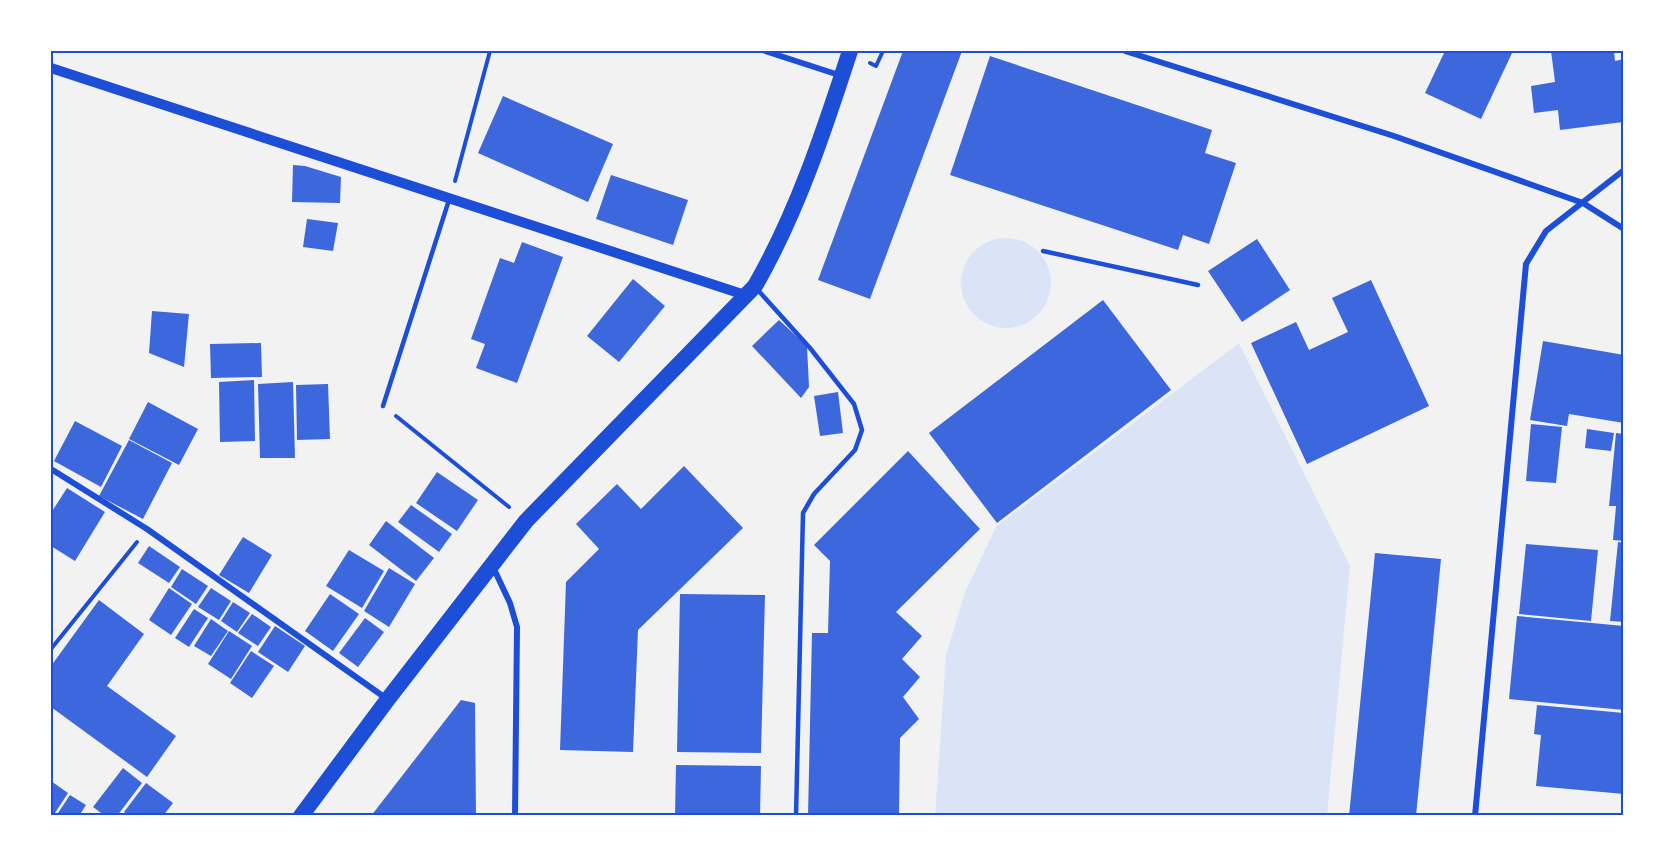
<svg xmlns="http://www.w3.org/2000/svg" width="1675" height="867" font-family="Barlow,sans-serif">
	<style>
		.green { fill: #dbe4f7 }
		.building { fill: #3d67dc }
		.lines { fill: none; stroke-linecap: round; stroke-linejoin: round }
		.path { stroke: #1d4ed8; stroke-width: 4 }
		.service { stroke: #1d4ed8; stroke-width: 4.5 }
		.minor { stroke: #1d4ed8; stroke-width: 6 }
		.tertiary { stroke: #1d4ed8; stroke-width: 10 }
		.trunk { stroke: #1d4ed8; stroke-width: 16 }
		.neatline { fill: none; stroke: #1d4ed8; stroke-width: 2 }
	</style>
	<rect width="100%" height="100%" fill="#f2f2f2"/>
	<g class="green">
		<circle cx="1006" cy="283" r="45"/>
		<path d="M1239,343L1350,566L1327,816H935L946,655L965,592L996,527Z"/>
	</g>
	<g class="building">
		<path d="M903,51H962L870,299L818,280Z"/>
		<path d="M1445,51H1513L1481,119L1425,93Z"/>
		<path d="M1551,51H1614L1615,61L1624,59V110H1621L1623,122L1560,130L1558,110L1534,113L1531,86L1555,82Z"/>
		<path d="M990,56L1212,130L1205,153L1236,163L1209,244L1183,235L1178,250L950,175Z"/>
		<path d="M503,96L613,144L588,202L478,153Z"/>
		<path d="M293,165L305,166L341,177L340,203L292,202Z"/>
		<path d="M611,175L688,200L673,245L596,219Z"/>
		<path d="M307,219L338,223L333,251L303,247Z"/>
		<path d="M1257,239L1290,290L1242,322L1208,271Z"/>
		<path d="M522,242L563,257L517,383L476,368L485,344L471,339L500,258L514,263Z"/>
		<path d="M633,279L665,306L619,362L587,336Z"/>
		<path d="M1371,280L1429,406L1307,464L1251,343L1296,322L1309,350L1348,332L1332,298Z"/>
		<path d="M1103,300L1171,390L997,523L929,433Z"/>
		<path d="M152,311L189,314L184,367L149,353Z"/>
		<path d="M779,320L807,346L809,387L801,398L752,346Z"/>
		<path d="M1543,341L1624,355V423L1569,414L1567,426L1530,420Z"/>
		<path d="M261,343L262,377L211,378L210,344Z"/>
		<path d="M254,380L255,441L220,442L219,382Z"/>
		<path d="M293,382L295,458H260L258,384Z"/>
		<path d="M328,384L330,439L297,440L296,385Z"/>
		<path d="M838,392L843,433L820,436L814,396Z"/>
		<path d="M148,402L198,429L179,465L129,439Z"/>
		<path d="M75,421L122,446L101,487L54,461Z"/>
		<path d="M1531,424L1562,427L1556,483L1526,481Z"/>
		<path d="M1587,429L1614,433L1611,451L1585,448Z"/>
		<path d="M1616,433L1624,434V541L1613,540L1616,506H1609Z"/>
		<path d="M129,440L172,463L143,519L99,496Z"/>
		<path d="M908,451L980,529L896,612L922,636L902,659L920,677L903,697L919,719L900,738L899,816H808L812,633H828L830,561L814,545Z"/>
		<path d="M684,466L743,528L638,630L633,752L560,750L566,582L599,549L576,524L617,484L641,509Z"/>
		<path d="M437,472L478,500L457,531L416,503Z"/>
		<path d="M67,488L105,512L75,561L51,546V513Z"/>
		<path d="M411,505L452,534L439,552L398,522Z"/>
		<path d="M386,521L434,558L416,581L369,545Z"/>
		<path d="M243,537L272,555L249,593L219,575Z"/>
		<path d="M1618,542L1624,543V622L1610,621Z"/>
		<path d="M1526,544L1598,550L1591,621L1519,614Z"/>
		<path d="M149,546L180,567L169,583L138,563Z"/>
		<path d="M349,550L384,571L362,608L326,586Z"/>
		<path d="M1375,553L1441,559L1416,816H1349Z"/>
		<path d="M389,568L415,584L389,627L364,611Z"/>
		<path d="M182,569L208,586L196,604L171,587Z"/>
		<path d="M169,588L192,604L171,635L149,620Z"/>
		<path d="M211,588L231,601L219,620L198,607Z"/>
		<path d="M330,594L359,614L333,651L305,631Z"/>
		<path d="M680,594L765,595L761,753L677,752Z"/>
		<path d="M99,600L144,634L107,686L176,736L147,777L51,707V666Z"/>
		<path d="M233,602L250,613L237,632L221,621Z"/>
		<path d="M194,609L208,618L189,647L175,638Z"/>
		<path d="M252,614L271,627L258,646L238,633Z"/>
		<path d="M1517,616L1624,626V710L1509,699Z"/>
		<path d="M365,618L384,632L358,667L339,653Z"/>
		<path d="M211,619L228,631L211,656L194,646Z"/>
		<path d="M275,626L305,646L288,672L258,652Z"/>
		<path d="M229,631L252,646L231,679L208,664Z"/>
		<path d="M251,651L274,666L252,698L230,683Z"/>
		<path d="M461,700L475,703L476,816H371Z"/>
		<path d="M1537,705L1624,713V794L1536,786L1541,735L1534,734Z"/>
		<path d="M676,765L761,766L760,816H675Z"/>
		<path d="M123,768L142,783L117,816H105L93,807Z"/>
		<path d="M51,781L68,793L53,816H51Z"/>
		<path d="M146,783L173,803L163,816H130L124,812Z"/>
		<path d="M70,795L86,805L79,816H56Z"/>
	</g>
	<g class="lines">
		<g class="path">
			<path d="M870,63L876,66L883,51"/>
			<path d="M455,181L490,51"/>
			<path d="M396,416L509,507"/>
			<path d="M51,649L137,542"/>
		</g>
		<g class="service">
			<path d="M1043,251L1198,285"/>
			<path d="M756,288L810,348L854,404L862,430L855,450L814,494L803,513L796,816"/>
			<path d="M383,406L449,200"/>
		</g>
		<g class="minor">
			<path d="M765,51L842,76"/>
			<path d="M1125,51L1394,136L1583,203L1624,229"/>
			<path d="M51,469L147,529L387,699"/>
			<path d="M493,567L510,603L517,627L515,816"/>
			<path d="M1475,816L1526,264L1546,231L1624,170"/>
		</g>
		<path class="tertiary" d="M51,68L745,295"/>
		<path class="trunk" d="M301,816L388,699L526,521L755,286C797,213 824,131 850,51"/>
	</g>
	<rect width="1675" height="867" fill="none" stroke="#ffffff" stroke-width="105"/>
	<rect x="52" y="52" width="1570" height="762" class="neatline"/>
</svg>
